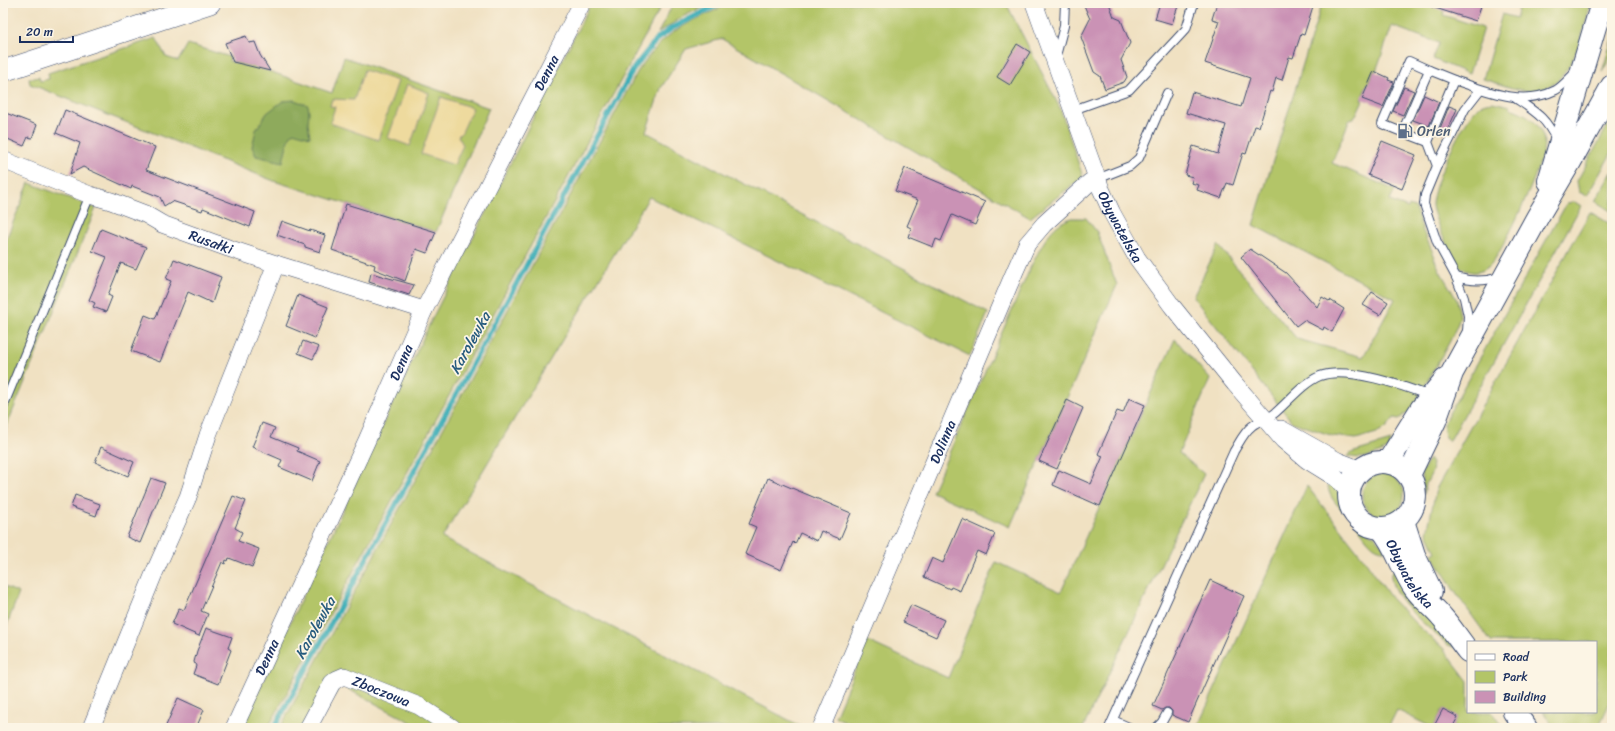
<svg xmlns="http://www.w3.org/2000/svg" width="1615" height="731" font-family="Sriracha,sans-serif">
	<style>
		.green { fill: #b3c568; stroke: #677a63 }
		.forest { fill: #8eaa5c; stroke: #546c5d }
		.sand { fill: #eeda9e; stroke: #84847e }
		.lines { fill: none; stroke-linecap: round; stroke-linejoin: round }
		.stream { stroke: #3eaeb8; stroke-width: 5.5 }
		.building { fill: #ca92b5 }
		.service-casing { stroke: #3b4a6d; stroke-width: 10 }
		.minor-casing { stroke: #3b4a6d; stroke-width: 18 }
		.tertiary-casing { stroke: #3b4a6d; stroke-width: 22 }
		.secondary-casing { stroke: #3b4a6d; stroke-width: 24 }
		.service { stroke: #fff; stroke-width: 8 }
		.minor { stroke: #fff; stroke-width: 17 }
		.tertiary { stroke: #fff; stroke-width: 21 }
		.secondary { stroke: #fff; stroke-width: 22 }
		.labels { text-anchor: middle; stroke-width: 3.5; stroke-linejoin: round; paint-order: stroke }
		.street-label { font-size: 14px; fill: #1b2f5e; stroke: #fcf5e5 }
		.service-label { font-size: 14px; fill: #4e5e75; stroke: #fcf5e5; text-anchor: start }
		.water-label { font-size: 15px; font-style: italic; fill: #275b7e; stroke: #fcf5e5 }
	</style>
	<rect width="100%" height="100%" fill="#fcf5e5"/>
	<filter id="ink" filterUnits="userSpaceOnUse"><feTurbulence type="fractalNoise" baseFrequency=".025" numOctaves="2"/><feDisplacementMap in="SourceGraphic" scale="8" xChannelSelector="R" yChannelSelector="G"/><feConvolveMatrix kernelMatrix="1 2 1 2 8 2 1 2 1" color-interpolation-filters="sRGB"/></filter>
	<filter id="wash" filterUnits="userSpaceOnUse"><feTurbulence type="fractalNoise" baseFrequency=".012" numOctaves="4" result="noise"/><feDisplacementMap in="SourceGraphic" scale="16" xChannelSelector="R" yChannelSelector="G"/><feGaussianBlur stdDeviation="0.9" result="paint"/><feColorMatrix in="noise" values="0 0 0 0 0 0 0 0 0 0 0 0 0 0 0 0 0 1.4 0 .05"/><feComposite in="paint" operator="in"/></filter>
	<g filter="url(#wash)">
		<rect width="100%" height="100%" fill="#f0e1c2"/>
		<g class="green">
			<path d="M591,3H663L268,728H241L432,319Z"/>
			<path d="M668,3H712L684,16L658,33L672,6Z"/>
			<path d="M731,3H1006L1060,108L1083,177L1030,218L722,39L686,49L661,88L646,132L988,313L970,356L649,197L442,538L804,728H422L340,685L316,728H280L638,71C649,55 662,39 678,29C695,19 714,11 731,3Z"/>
			<path d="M1322,3H1446L1443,15L1483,28L1469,74L1433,59L1439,43L1392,26L1376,71L1374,70L1361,99L1363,100L1356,115L1349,121L1332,163L1395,190L1390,201L1408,208L1409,206L1415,208L1423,231L1435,257L1434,258L1440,271L1457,300L1460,316L1458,323L1450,341L1412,409L1399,419L1394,418L1387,427L1380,432L1356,439L1333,436L1292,422L1193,297L1218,245L1297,339L1363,357L1395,299L1253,225Z"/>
			<path d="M1520,3H1591C1580,40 1572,96 1521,90C1509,88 1495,82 1483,79L1502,14L1516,18Z"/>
			<path d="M156,38L166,57L178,61L188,44L230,57L229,61L263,69L332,93L344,57L489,108L436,232L274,181L30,84L29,79L39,77L40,81L49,79L48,73Z"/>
			<path d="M1612,39V55L1602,72Z"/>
			<path d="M1492,102L1511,106L1510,108C1528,114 1541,123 1544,142C1546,160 1504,250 1491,264C1488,268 1481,272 1476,272C1470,273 1463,269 1459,266C1452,258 1432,215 1432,205C1432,185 1462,123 1476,109C1480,104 1485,103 1492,102Z"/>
			<path d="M1612,118V152L1587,196L1579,192L1577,181Z"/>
			<path d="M1612,172V212L1595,201Z"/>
			<path d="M29,183L96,208L3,435V247Z"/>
			<path d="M1575,202L1581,206L1449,442L1445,437L1443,424L1567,203Z"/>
			<path d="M1590,212L1612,225V698L1598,728H1555L1543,712H1596V642H1491L1455,592L1432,554L1436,552L1427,533L1436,489L1440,482Z"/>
			<path d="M1072,218H1086L1097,232L1117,285L1010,527L932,492L1032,264C1042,246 1050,224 1072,218Z"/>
			<path d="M1175,339L1210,379L1179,453L1204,474L1083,728H862L835,717L867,641L948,678L996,562L1061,592Z"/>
			<path d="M1391,441L1388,449C1375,455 1362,461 1348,456L1351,453Z"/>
			<path d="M1429,459C1437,468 1430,475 1426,484C1425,487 1425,491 1424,494L1421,474Z"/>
			<circle cx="1383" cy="495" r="21"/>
			<path d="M1329,481L1340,495L1346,514C1338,505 1325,495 1329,481Z"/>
			<path d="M1307,486L1364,559L1391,598L1418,626L1443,648L1468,681V712H1492L1504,728H1452L1458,717L1443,709L1433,728L1397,710L1388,728H1197Z"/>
			<path d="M1357,526L1375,536L1385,550C1372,551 1364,535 1357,526Z"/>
			<path d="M1394,570L1454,647L1448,645C1431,629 1389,599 1391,573Z"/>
			<path d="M3,586L19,593L3,635Z"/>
		</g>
		<path class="forest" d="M294,100L308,105L309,112L308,123L310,137L293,132L288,140L283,162L256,156L252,147L256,130L267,113L283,101Z"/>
		<g class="sand">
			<path d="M364,70L398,81L378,140L330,123L335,107L330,106L332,99L354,100Z"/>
			<path d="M407,84L429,93L410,146L388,138Z"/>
			<path d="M441,97L473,108L462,132L458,136L463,145L454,165L421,154Z"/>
		</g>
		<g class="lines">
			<path class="stream" d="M274,728L634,68L657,39L672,28L721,3"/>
		</g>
		<g id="blocks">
			<g class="building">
				<path d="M1083,3H1109L1114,17L1121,20L1130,43L1121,60L1127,77L1124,82L1105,89L1100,76L1094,72L1081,37L1090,19Z"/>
				<path d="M1160,3H1179L1172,24L1155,19Z"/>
				<path d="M1217,3H1314L1304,35L1301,34L1293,58L1289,57L1282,80L1276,78L1272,92L1270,91L1259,127L1255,126L1246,154L1243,153L1233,185L1227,183L1221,198L1197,190L1199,185L1191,183L1193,177L1185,175L1193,146L1218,154L1226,125L1186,113L1192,92L1241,107L1250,78L1205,63L1219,21L1212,19Z"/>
				<path d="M1429,3H1482L1476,21L1429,6Z"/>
				<path d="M246,36L249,43L255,42L260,55L270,71L233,62L225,43Z"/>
				<path d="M1017,44L1030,52L1010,85L997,77Z"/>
				<path d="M1374,71L1389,78L1388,80L1394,82L1383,107L1362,99Z"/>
				<path d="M1404,87L1414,91L1403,115L1393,111Z"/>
				<path d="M1424,95L1439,102L1429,126L1413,120Z"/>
				<path d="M1449,106L1457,109L1446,134L1439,131Z"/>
				<path d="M65,110L155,147L146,170L255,212L250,227L203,208L202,211L172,201L164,206L160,197L132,186L131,189L83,167L70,174L80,143L56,133Z"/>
				<path d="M3,112L37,125L32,138L28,137L24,146L3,137Z"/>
				<path d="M1382,141L1416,155L1402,189L1368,175Z"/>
				<path d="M905,168L985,202L975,225L952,215L941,241L936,239L933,247L908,237L911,228L907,226L918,200L895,191Z"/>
				<path d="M346,204L436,232L427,253L416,249L405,281L374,269L375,265L332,250Z"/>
				<path d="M282,221L310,231V230L325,235L320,252L305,247V245L277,235Z"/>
				<path d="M101,229L146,247L136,269L121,263L108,295L112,297L106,312L93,307L95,303L89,300L107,257L92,251Z"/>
				<path d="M1250,249L1286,273L1317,307L1322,297L1329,301L1330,300L1344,309L1332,332L1324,327L1323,330L1304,320L1296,326L1241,257Z"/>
				<path d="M174,259L221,277L212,303L188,292L160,362L131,351L145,315L155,319L171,281L166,279Z"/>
				<path d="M371,273L414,285L409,295L369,282Z"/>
				<path d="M1372,292L1388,302L1380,315L1363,305Z"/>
				<path d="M298,295L328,307L315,338L286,326Z"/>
				<path d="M303,341L319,347L313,359L298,353Z"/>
				<path d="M1129,398L1145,405L1100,506L1053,485L1059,470L1091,484L1103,456L1098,454L1110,427L1117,411L1123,413Z"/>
				<path d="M1067,400L1083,408L1057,469L1039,461Z"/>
				<path d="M262,423L275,428L271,437L298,448L297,451L320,461L312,481L279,467L282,460L252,447Z"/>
				<path d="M101,447L134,462L128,476L95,462Z"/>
				<path d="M151,478L165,483L140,543L127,537Z"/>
				<path d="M768,478L851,513L840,539L821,531L817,541L800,533L795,544L793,542L781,570L745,554L756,527L749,524Z"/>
				<path d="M75,495L100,504L96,516L71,507Z"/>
				<path d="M233,496L246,501L235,528L242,532L238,541L259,549L252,567L229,558L228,561L226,560L225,564L222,562L201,611L208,614L199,636L172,624L179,608L184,610Z"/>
				<path d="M962,519L995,534L986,555L977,551L960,591L951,587L950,589L924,577L932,558L943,563Z"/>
				<path d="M1210,580L1244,596L1188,722L1172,715V711L1169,708H1165L1162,710L1153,706Z"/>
				<path d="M911,605L944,620L936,637L903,622Z"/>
				<path d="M206,628L232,637L228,648L231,650L218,684L193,674L196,666L194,662L197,651Z"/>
				<path d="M178,698L204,710L196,728H165Z"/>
				<path d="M1443,709L1458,717L1452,728H1433Z"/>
			</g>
		</g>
	</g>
	<g filter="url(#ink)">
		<use href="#blocks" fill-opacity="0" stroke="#3b4a6d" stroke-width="1"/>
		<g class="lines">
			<g class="service-casing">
				<g id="service">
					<path d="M1056,56L1064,26L1065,3"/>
					<path d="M1515,98C1537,113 1545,117 1557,141"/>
					<path d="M1073,110L1129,90L1186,29L1194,3"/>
					<path d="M1402,132L1382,124L1409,61L1429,70"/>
					<path d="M1428,142L1402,132L1429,70L1454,80"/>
					<path d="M1437,166L1465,109L1480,90"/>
					<path d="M1097,179L1130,166L1139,158L1167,93"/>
					<path d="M1456,277C1471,282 1484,282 1500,277"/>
					<path d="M1467,332L1468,316L1464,298L1456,277L1437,242L1424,204L1425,195L1437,166L1428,142L1454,80C1487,91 1522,107 1556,90C1563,86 1569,78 1575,73"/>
					<path d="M3,407L90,195"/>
					<path d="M1113,720L1131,728"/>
					<path d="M1109,728L1234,451C1239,443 1244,432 1252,426C1258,421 1269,418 1275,413C1289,401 1303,383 1320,376C1347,366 1404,386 1430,396"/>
					<path d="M1156,728L1162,722L1167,713"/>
				</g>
			</g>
			<g class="minor-casing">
				<g id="minor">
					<path id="s1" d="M1034,3L1101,189L1112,213L1137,258L1172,306L1235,384L1283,440L1307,460L1336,478L1349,492"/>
					<path id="s2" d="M3,160L90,195L111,201L145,214L162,224L228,248L276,264L424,310"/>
					<path d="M1281,429L1338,461L1361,470"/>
					<path d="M91,728L155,571L188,497L208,435L276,264"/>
					<path id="s3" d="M234,728L367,440L424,310L582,3"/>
					<path id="s4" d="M308,728L332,683L337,679L344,676L419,706L453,728"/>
					<path id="s5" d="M821,728L1015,271L1027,244L1044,224L1090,182L1097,179"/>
				</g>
			</g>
			<g class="tertiary-casing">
				<path id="tertiary" d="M3,71L210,3"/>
			</g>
			<g class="secondary-casing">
				<g id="secondary">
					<path d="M1549,181L1602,3"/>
					<circle cx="1382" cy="495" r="33"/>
					<path d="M1388,462L1421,409L1445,380"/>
					<path d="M1409,475L1435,421L1452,373L1538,216L1570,162L1612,86"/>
					<path d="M1403,521L1414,555L1431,591"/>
					<path id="s6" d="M1381,528C1396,545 1402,569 1414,587C1422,599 1433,606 1442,617C1451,627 1459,640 1468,651"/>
					<path d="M1514,712L1526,728"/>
				</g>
			</g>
			<use href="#service" class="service"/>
			<use href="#minor" class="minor"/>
			<use href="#tertiary" class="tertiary"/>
			<use href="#secondary" class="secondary"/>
		</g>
	</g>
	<defs>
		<g id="fuel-bare" transform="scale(1.2)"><path d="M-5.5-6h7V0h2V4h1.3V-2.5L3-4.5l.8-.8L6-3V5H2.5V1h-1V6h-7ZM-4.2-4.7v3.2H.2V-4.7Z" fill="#5c6f8a" stroke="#fcf5e5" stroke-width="2.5" paint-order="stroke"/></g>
	</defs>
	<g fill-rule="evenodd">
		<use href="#fuel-bare" x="1405" y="131"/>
	</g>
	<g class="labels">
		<g class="street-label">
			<text dy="5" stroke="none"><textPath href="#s3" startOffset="726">Denna</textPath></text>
			<text dy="5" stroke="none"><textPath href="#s1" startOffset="240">Obywatelska</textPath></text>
			<text dy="5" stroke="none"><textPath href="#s2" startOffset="224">Rusałki</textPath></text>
			<text dy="5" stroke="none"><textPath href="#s3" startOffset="402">Denna</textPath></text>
			<text dy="5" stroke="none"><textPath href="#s5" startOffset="311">Dolinna</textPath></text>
			<text dy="5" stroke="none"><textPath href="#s6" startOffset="54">Obywatelska</textPath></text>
			<text dy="5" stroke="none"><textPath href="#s3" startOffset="78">Denna</textPath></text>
			<text dy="5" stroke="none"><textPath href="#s4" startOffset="105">Zboczowa</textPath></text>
		</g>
		<g class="service-label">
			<text x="1417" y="136">Orlen</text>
		</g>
		<g class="water-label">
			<text transform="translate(470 343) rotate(-61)" y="5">Karolewka</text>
			<text transform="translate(315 628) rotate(-61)" y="5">Karolewka</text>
		</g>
	</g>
	<rect width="1615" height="731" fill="none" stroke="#fcf5e5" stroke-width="16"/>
	<rect x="1467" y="641" width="130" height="72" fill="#fcf5e5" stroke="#a2a6af"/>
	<rect x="1475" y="654" width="20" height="6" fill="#ffffff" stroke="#a2a6af"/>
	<text x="1503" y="661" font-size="12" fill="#1b2f5e">Road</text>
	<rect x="1475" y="671" width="20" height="12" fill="#b3c568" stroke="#a2a6af"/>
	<text x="1503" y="681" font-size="12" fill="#1b2f5e">Park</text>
	<rect x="1475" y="691" width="20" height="12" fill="#ca92b5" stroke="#a2a6af"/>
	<text x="1503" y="701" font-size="12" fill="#1b2f5e">Building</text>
	<path d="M20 36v6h53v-6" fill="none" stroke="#1b2f5e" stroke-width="2"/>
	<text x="26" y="36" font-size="12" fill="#1b2f5e" stroke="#fcf5e5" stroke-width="3" paint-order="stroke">20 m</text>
</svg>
